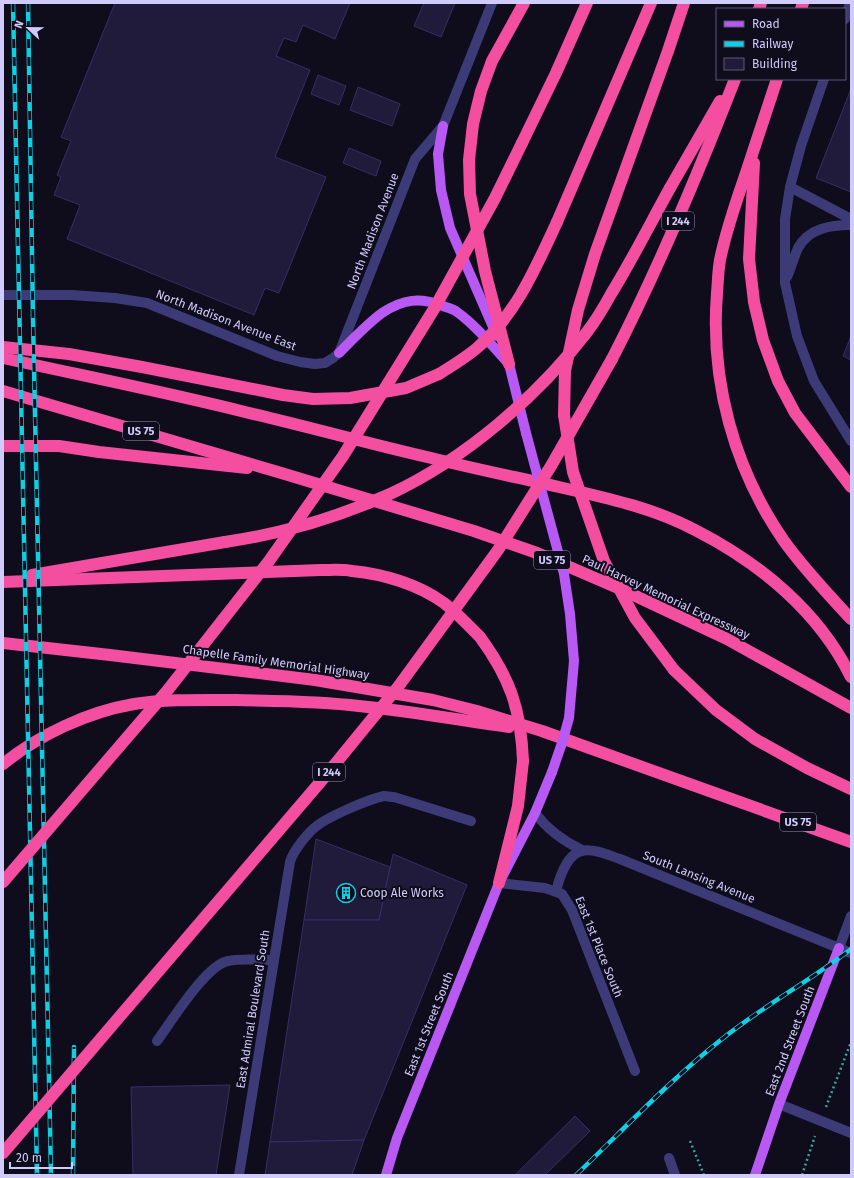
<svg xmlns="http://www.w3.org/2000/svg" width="854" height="1178" font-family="'Fira Sans',sans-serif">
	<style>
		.building { fill: #201a3b; stroke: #382d66 }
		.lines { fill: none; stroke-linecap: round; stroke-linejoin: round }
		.path { stroke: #35a69e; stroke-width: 2.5; stroke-dasharray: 2 3; stroke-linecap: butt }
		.minor { stroke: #3c3b78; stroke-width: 10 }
		.major { stroke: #b859f4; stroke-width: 10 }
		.highway { stroke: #f34e9f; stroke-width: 12 }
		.rail-casing { stroke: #0fd0e3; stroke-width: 4.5 }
		.rail { stroke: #0f0c1c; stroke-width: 3; stroke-dasharray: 9; stroke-linecap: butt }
		.major-bridge { stroke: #b859f4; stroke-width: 10 }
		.highway-bridge { stroke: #f34e9f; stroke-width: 12 }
		.labels { text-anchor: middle; stroke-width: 4; stroke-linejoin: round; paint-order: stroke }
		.shield { fill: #0f0c1c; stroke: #9692b8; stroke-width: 1 }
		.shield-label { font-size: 11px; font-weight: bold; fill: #d0cbfb }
		.street-label { font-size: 12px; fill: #d0cbfb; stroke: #0f0c1c }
		.poi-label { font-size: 12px; fill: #d0cbfb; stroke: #0f0c1c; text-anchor: start }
	</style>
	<rect width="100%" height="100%" fill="#0f0c1c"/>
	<g class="building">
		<path d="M115,3H350L335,39L303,25L296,42L284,38L276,56L310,70L275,157L326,177L279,293L265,288L254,315L67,239L80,205L54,195L61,177L57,175L71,141L61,137Z"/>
		<path d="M424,3H455L441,37L414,26Z"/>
		<path d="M318,75L346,86L339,105L311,94Z"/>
		<path d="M358,87L400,104L392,126L350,110Z"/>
		<path d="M851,89V192L816,178Z"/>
		<path d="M349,148L381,161L376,176L343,163Z"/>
		<path d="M851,336V360L843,356Z"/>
		<path d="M316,839L390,867L379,920H304Z"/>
		<path d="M393,854L467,885L364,1140L270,1142L304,920H379Z"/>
		<path d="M230,1085L216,1175H133L131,1087Z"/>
		<path d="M575,1116L590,1131L545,1175H515Z"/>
		<path d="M364,1140L352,1175H265L270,1142Z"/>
	</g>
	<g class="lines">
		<g class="path">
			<path d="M826,1107L851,1042"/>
			<path d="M690,1141L704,1175"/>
			<path d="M802,1175L815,1136"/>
		</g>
		<g class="minor">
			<path d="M845,19L850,3"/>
			<path d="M824,79L801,146L790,187L785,219V283L797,336L814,381L851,441"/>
			<path d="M790,187L851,219"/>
			<path d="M787,277C791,268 794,257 798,248C809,228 831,225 851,225"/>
			<path d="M3,295H71L115,298L147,303L277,356L300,362L315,364L325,363L333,358L339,353L415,159L443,126L492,3"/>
			<path d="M535,813C548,830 563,841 582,850"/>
			<path d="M499,883L545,888L562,894L572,910L635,1071"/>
			<path d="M556,891C558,885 559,879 562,873C575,840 594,850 620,859L851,953"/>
			<path d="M839,948L851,916"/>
			<path d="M157,1041C171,1022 206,965 228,961C239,958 262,960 274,960"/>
			<path d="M779,1104L851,1133"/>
			<path d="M669,1158L675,1175"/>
			<path d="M239,1175L290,862C293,851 308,832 318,825C330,816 369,799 384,796C387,796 390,797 394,797L471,821"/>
		</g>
		<g class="major">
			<path d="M443,126L438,154L441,190L450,228L497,336"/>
			<path d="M339,353C353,339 367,324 382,313C403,299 420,297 443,306C448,308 453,309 457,312C477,326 493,347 509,364"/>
			<path d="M506,358L509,364L526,433"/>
			<path d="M386,1175L397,1138L499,883L535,813L552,772"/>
			<path d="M755,1175L779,1104L839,948"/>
		</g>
		<g class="highway">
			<path d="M759,9L761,3"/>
			<path d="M801,9L803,3"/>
			<path d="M777,79C767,110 756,142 746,173C736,202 726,230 720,260C718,271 718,282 717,293C710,381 734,469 784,541C804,569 828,594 851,619"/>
			<path d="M522,143L556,73L587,3"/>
			<path d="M754,163L749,259L754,302L763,340L778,381L795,413L851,487"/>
			<path d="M670,188L720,101"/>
			<path d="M557,222L651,3"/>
			<path d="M3,347L69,354L142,367L283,395L313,399L350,398L406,388L439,374"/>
			<path d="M3,358C84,376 165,392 245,412C306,426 366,443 427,457C471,468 515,477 559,487C607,498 654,508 697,531C761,564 819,612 851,677"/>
			<path d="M612,359C659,268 698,174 735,79"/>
			<path d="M509,364L485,271L470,194L469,160L473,124L481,91L492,61L524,3"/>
			<path d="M3,391L278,472L474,531L537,553L625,591L727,639L851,708"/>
			<path d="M564,415L565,371L578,310L595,254L668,51L684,3"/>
			<path d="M3,446H59L99,452L247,468"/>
			<path d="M32,575L225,542"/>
			<path d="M3,582L321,570C331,570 342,569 352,571C383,574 418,584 444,603C457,613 468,625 480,637"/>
			<path d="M3,643L110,655L315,680L433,700L477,711L542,731L851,842"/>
			<path d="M674,670L716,710L755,739L807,768L851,789"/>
			<path d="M3,764C39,735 87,712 134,704C167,699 202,700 236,700C277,701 318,701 359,706C409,711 459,720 509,727"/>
			<path d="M499,883L518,806L523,761"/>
		</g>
		<g class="rail-casing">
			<g id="rail">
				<path d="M13,3L37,1175"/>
				<path d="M28,3L33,319L51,1175"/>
				<path d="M73,1175L74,1047"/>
				<path d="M576,1175C624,1129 670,1080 722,1039C763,1006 810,981 851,949"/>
			</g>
		</g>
		<use href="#rail" class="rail"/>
		<path class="major-bridge" d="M526,433L564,574L570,614L574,661L569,718L562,743L552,772"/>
		<g class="highway-bridge">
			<path d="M439,374C452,366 465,358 477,348C516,315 536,267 557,222"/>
			<path d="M564,415L573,472L604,561L635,618L674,670"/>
			<path d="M225,542C281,534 338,517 390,494C465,459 537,397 587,332C596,320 604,307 611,294C632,260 650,224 670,188"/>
			<path d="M480,637C510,678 521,709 523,761"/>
			<path d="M3,882L167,691L269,561L343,456L434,309L495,198L522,143"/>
			<path d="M3,1153L322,780L398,687L498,550L551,466L612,359"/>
		</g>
	</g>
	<defs>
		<g id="building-ring" transform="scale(1)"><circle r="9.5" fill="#0f0c1c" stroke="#0fd0e3" stroke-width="1.5"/><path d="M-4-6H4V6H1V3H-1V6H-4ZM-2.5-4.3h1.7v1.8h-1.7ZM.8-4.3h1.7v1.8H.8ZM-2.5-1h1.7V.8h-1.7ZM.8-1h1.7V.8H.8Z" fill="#0fd0e3"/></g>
	</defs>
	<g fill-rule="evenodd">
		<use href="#building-ring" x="346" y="893"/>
	</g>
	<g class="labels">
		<g class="shield">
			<rect x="662" y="212" width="32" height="18" rx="3"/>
			<rect x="123" y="422" width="36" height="18" rx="3"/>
			<rect x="534" y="551" width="36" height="18" rx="3"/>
			<rect x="313" y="763" width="32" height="18" rx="3"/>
			<rect x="780" y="813" width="36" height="18" rx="3"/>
		</g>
		<g class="shield-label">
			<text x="678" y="225">I 244</text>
			<text x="141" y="435">US 75</text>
			<text x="552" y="564">US 75</text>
			<text x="329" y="776">I 244</text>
			<text x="798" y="826">US 75</text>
		</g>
		<g class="street-label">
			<text transform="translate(373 231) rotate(-69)" y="4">North Madison Avenue</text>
			<text transform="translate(226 320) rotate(21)" y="4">North Madison Avenue East</text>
			<text transform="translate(666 597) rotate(25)" y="4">Paul Harvey Memorial Expressway</text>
			<text transform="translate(276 662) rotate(8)" y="4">Chapelle Family Memorial Highway</text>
			<text transform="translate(699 877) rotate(22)" y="4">South Lansing Avenue</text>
			<text transform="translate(599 947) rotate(68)" y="4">East 1st Place South</text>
			<text transform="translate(253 1009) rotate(-81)" y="4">East Admiral Boulevard South</text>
			<text transform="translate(429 1024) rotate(-68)" y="4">East 1st Street South</text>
			<text transform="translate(790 1041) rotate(-69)" y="4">East 2nd Street South</text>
		</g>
		<g class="poi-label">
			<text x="360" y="897">Coop Ale Works</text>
		</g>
	</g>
	<rect width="854" height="1178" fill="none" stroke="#d0cbfb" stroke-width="8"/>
	<rect x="716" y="8" width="130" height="72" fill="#0f0c1c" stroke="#5c5875"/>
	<rect x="724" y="21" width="20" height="6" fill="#b859f4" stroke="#5c5875"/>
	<text x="752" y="28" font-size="12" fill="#d0cbfb">Road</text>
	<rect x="724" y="41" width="20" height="6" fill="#0fd0e3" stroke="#5c5875"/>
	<text x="752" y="48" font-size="12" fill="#d0cbfb">Railway</text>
	<rect x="724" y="58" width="20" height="12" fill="#201a3b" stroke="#5c5875"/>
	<text x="752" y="68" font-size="12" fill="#d0cbfb">Building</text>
	<g transform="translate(28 28) rotate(292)" stroke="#0f0c1c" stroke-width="3" paint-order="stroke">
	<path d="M0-3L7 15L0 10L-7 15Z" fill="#d0cbfb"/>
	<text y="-6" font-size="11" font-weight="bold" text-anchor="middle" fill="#d0cbfb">N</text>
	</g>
	<path d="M10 1162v6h62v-6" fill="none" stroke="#d0cbfb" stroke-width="2"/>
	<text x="16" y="1162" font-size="12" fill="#d0cbfb" stroke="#0f0c1c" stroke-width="3" paint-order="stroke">20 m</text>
</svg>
